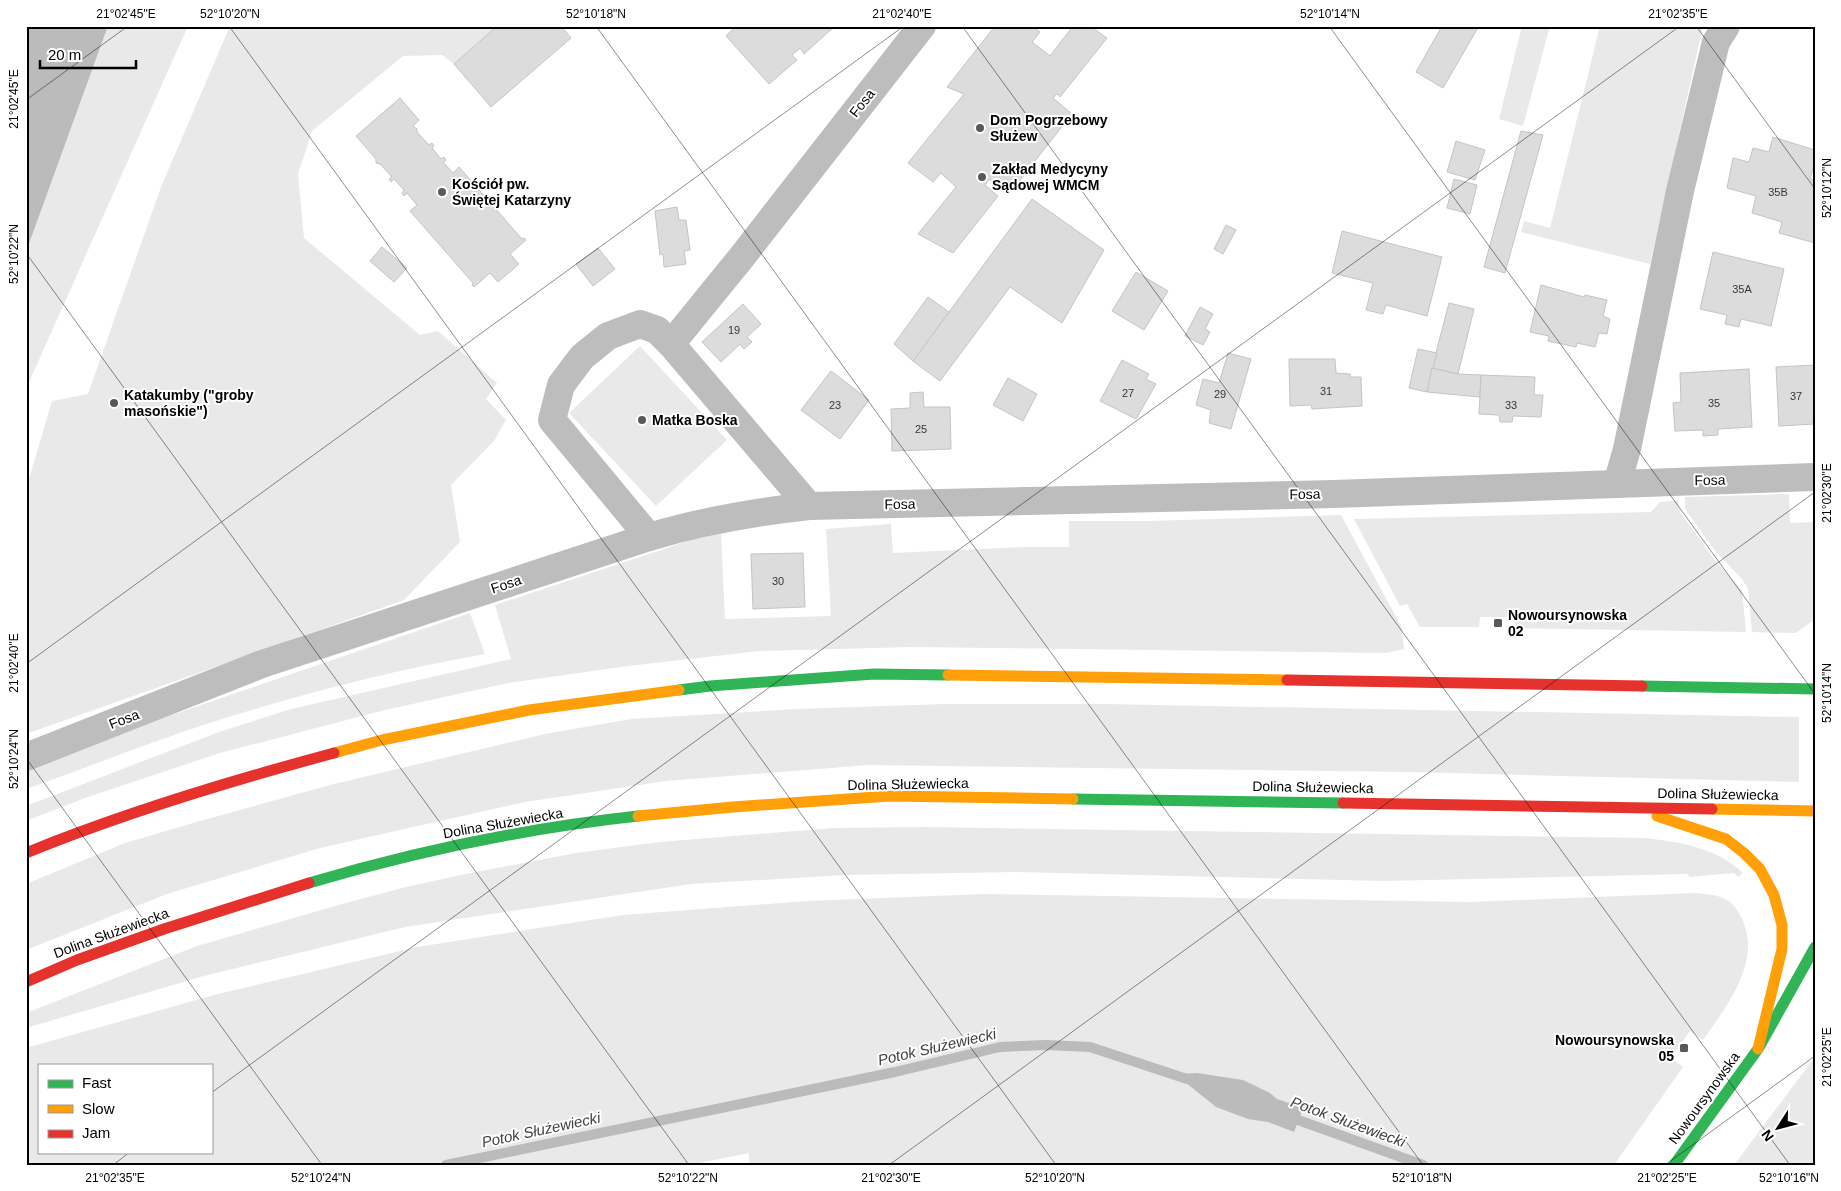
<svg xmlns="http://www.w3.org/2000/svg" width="1841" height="1191" font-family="Arial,sans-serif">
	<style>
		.green { fill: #e9e9e9; fill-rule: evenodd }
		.water { fill: #bbb }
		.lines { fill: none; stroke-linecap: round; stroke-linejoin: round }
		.stream { stroke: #bbb; stroke-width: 10 }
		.building { fill: #dcdcdc; stroke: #c4c4c4 }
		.street { stroke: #bdbdbd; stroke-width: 28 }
		.fast { stroke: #30b455; stroke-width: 11 }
		.slow { stroke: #ff9f0a; stroke-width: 11 }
		.jam { stroke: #e5322d; stroke-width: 11 }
		.ticks { fill: none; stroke: #000; stroke-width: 1; stroke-opacity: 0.45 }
		.poi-dot { fill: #595959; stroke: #fff; stroke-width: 2 }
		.labels { text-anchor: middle; stroke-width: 4; stroke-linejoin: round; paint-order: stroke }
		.number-label { font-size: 11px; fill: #373737 }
		.street-label { font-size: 14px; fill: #000; stroke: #fff }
		.poi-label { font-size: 14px; font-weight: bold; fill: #000; stroke: #fff; text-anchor: start }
		.water-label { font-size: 15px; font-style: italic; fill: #3f3f3f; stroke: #fff }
		.neatline { fill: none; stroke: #000; stroke-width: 2 }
		.ticks-label { font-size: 12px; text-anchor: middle; fill: #000 }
	</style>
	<rect width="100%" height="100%" fill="#fff"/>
	<g class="green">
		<path d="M108,26H188L26,389V252Z"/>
		<path d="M230,26H497L454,64L442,55L403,56L312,131L298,174L304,238L420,335L438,331L497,383L486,399L506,420L494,441L451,485L460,542L404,600L26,734V489L52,401L88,394L161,187Z"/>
		<path d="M1522,26H1550L1523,126L1499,119Z"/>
		<path d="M1600,26H1703L1650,264L1521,232L1524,221L1550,228Z"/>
		<path d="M640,346L727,440L656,506L569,413Z"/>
		<path d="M1789,494L1790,523L1815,522V619L1796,633L1752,632L1748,589L1742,579L1716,552L1685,509V497Z"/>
		<path d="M1678,500L1680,512L1717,563L1742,590L1746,632L1516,628L1515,617H1480L1479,627H1420L1407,604L1400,606L1354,519L1651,512L1660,502Z"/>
		<path d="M1341,515L1402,628L1404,649L1386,653L910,647L759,651L628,666L508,683L385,710L220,753L85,798L26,821V806L219,732L291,709L511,659L495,605L688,541L721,533L725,619L831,616L826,529L891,524L893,553L1025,547H1069V521H1150Z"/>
		<path d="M470,613L485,654C394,670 305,693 216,721C152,741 89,767 26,789V771L160,719Z"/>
		<path d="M946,704H1105L1799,717V782L1410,772L868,765L666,781L525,802L320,848L167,894L26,950V884L125,843L200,821L334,784L545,734L631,719L795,709Z"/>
		<path d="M925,827L1645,838C1680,842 1717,848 1743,873L1738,877L1734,873L1689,877L1688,874L1384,881L1014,872L846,875L691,884L405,927L204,976L26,1028V1013L197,946L342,904L406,887L471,873L576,853L660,842L833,828Z"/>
		<path d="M1694,893C1720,895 1732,896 1743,921C1761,964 1726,1007 1703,1040L1690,1031L1671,1058L1683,1067L1614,1165H749V1153L690,1165H26V1048L214,995L417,947L623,915L807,901L985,894L1472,902ZM39,1065H211V1152H39Z"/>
		<path d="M1815,1057V1165H1734L1808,1066Z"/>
	</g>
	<g class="water">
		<path d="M26,26H108L26,252Z"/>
		<path d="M1197,1073L1243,1080L1270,1093L1277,1099L1303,1108L1294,1132L1268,1122L1248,1119L1216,1107L1175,1074Z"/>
	</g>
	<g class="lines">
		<g class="stream">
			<path d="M1287,1116L1423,1165"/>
			<path d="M446,1165L895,1072L1000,1047L1046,1045L1090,1047L1187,1079"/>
		</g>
	</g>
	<g class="building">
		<path d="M497,26H561L571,38L491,107L454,64Z"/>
		<path d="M736,26H835L804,54L800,48L792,55L797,60L769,84L726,36Z"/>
		<path d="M995,26H1032L1040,32L1032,42L1050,56L1073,26H1090L1107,38L1060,97L1057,94L1053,98L1072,114L1009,194L989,179L985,185L998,196L953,253L918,234L956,187L941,173L933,182L908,163L964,94L947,87Z"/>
		<path d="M1442,26H1479L1443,88L1416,72Z"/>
		<path d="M400,98L419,120L413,126L417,129V132L429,145L432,143L434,146L432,148L441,159L444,157L446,160L443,162L453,173L459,167L522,239L524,238L526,240L510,254L519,264L498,282L490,273L474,287L472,285L473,283L410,211L417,205L407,193L404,196L402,193L404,190L394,179L391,182L389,179L392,177L380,164L376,163V159L356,136Z"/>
		<path d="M1521,131L1543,135L1505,273L1484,267Z"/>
		<path d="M1773,137L1815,150V163L1810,179L1815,180V243L1779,233L1782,222L1752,213L1756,196L1727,188L1733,158L1749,162L1753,148L1769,152Z"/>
		<path d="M1456,141L1485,150L1475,180L1447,172Z"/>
		<path d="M1454,179L1477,185L1470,214L1447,208Z"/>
		<path d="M1032,199L1104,250L1062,323L1010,287L940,381L913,361Z"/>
		<path d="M677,207L679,220H686L690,250L684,251L686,264L664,267L663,254L660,255L655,211Z"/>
		<path d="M1226,225L1236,230L1223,254L1214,249Z"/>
		<path d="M1342,231L1442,257L1427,316L1386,305L1383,314L1366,310L1373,283L1332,273Z"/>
		<path d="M382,247L407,268L394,282L370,261Z"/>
		<path d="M598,248L615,269L593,286L576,264Z"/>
		<path d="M1713,252L1784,269L1771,326L1741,319L1739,327L1725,324L1727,315L1700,309Z"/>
		<path d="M1136,272L1168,291L1144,330L1112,311Z"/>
		<path d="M1541,285L1584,297L1585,295L1607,300L1603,316L1610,319L1607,334L1599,333L1595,347L1577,343L1576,347L1548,341L1549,336L1530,332Z"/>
		<path d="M928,297L949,312L913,361L894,344Z"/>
		<path d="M1449,303L1474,309L1458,374L1432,368Z"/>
		<path d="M743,304L761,324L747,337L752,342L744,349L740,344L721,362L702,342Z"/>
		<path d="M1200,307L1213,314L1205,329L1210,332L1203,345L1185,336Z"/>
		<path d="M1418,349L1437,353L1427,392L1409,388Z"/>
		<path d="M1228,353L1251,359L1231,429L1209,423L1211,410L1196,405L1203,379L1219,383Z"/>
		<path d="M1289,359H1335L1336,373L1350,374L1351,377H1361L1362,406L1312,409L1311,405L1290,406Z"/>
		<path d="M1122,360L1149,374L1146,379L1156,384L1136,419L1100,401Z"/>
		<path d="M1815,365V424L1779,426L1776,367Z"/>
		<path d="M1432,368L1458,374L1481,375L1480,397L1427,392Z"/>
		<path d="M1749,369L1752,427L1718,429V435L1703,436V430L1675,431L1673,403L1681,402L1680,373Z"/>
		<path d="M831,371L869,400L840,439L801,410Z"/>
		<path d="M1481,375L1535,377L1534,395H1543L1541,417L1513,416L1512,422H1500L1499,415L1479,414Z"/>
		<path d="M1008,378L1037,394L1023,421L993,405Z"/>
		<path d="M923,392L924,407H950L951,449L892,451L891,409L910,408V393Z"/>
		<path d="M803,553L805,607L753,609L751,554Z"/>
	</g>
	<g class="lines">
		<g class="street">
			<path d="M671,344L741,258L922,26"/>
			<path d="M1617,484L1627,449L1680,191L1716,42L1726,26"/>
			<path d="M649,537L552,420L561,385L582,357L608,336L640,324L657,330L671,344L809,506"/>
			<path d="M26,757L262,664L649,537C702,521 755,512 809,506L1334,494L1815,477"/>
		</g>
		<g class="fast">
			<path d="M1642,686L1815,689"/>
			<path d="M679,690L710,686L874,674L948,675"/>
			<path d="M1073,799L1343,803"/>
			<path d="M309,883C417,851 527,828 638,816"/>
			<path d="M1674,1165L1758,1049L1815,947"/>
		</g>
		<g class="slow">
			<path d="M948,675L1287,680"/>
			<path d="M334,753L382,740L529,710L679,690"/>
			<path d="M1712,809L1815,811"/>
			<path d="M638,816L733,807L890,796L1073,799"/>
			<path d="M1657,816L1726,839L1744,853L1760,869L1774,895L1782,925V949L1758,1049"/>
		</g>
		<g class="jam">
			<path d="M1287,680L1642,686"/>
			<path d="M1343,803L1712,809"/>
			<path d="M26,853C126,812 230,781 334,753"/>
			<path d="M26,982L77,960L164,929L309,883"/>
		</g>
	</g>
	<path class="ticks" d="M229,26L1056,1165M596,26L1423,1165M962,26L1790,1165M1329,26L1815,694M1696,26L1815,189M26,100L128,26M26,253L689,1165M26,664L904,26M26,758L322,1165M211,1093L1680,26M113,1165L130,1152M889,1165L1815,492M1665,1165L1815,1056"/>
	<g class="poi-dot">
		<circle cx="980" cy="128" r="5"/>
		<circle cx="982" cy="177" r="5"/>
		<circle cx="442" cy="192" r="5"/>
		<circle cx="114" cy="403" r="5"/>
		<circle cx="642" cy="420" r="5"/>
		<rect x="1493" y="618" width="10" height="10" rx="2.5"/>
		<rect x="1679" y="1043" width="10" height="10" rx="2.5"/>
	</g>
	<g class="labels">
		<g class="number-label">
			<text x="1778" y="196">35B</text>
			<text x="1742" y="293">35A</text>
			<text x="734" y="334">19</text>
			<text x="1326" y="395">31</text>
			<text x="1128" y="397">27</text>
			<text x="1220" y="398">29</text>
			<text x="1796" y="400">37</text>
			<text x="1714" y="407">35</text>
			<text x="835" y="409">23</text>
			<text x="1511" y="409">33</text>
			<text x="921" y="433">25</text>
			<text x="778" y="585">30</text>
		</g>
		<g class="street-label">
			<text transform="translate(862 103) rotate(-52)" y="5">Fosa</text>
			<text transform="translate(1710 480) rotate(-1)" y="5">Fosa</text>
			<text transform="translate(1305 494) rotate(-1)" y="5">Fosa</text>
			<text transform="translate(900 504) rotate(-1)" y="5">Fosa</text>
			<text transform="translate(506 584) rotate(-18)" y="5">Fosa</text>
			<text transform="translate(124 719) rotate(-21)" y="5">Fosa</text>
			<text transform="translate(908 784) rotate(-1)" y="5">Dolina Służewiecka</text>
			<text transform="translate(1313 787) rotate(1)" y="5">Dolina Służewiecka</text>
			<text transform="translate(1718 794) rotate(1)" y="5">Dolina Służewiecka</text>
			<text transform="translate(503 823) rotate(-10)" y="5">Dolina Służewiecka</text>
			<text transform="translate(111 933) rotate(-20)" y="5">Dolina Służewiecka</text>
			<text transform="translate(1704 1098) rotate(-54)" y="5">Nowoursynowska</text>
		</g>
		<g class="poi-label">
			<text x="990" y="125">Dom Pogrzebowy<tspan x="990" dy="16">Służew</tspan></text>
			<text x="992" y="174">Zakład Medycyny<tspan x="992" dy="16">Sądowej WMCM</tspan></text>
			<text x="452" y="189">Kościół pw.<tspan x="452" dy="16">Świętej Katarzyny</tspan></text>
			<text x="124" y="400">Katakumby ("groby<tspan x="124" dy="16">masońskie")</tspan></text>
			<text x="652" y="425">Matka Boska</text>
			<text x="1508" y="620">Nowoursynowska<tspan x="1508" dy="16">02</tspan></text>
			<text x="1674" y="1045" text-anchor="end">Nowoursynowska<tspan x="1674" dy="16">05</tspan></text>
		</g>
		<g class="water-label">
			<text transform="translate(937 1047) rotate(-13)" y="5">Potok Służewiecki</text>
			<text transform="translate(1348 1122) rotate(20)" y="5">Potok Służewiecki</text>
			<text transform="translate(541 1130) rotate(-12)" y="5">Potok Służewiecki</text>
		</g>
	</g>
	<rect width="1841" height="1191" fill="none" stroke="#ffffff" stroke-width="55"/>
	<rect x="38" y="1064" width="175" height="90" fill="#ffffff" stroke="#999999"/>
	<rect x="48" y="1080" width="25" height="8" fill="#30b455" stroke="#999999"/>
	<text x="82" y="1088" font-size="15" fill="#000000">Fast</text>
	<rect x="48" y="1105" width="25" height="8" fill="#ff9f0a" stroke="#999999"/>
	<text x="82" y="1114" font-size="15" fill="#000000">Slow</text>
	<rect x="48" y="1130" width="25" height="8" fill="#e5322d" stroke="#999999"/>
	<text x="82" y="1138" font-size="15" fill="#000000">Jam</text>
	<g transform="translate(1778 1128) rotate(234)" stroke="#ffffff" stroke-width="4" paint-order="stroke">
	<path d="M0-4L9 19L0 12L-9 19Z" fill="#000000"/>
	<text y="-8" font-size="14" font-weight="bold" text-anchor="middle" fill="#000000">N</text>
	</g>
	<path d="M40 60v8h96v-8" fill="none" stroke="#000000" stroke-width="2.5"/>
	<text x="48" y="60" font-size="15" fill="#000000" stroke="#ffffff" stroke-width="4" paint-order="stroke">20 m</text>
	<rect x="28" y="28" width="1786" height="1136" class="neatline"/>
	<g class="ticks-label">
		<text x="126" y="18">21°02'45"E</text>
		<text x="230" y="18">52°10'20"N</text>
		<text x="596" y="18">52°10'18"N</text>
		<text x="902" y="18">21°02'40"E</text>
		<text x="1330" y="18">52°10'14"N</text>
		<text x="1678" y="18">21°02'35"E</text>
		<text transform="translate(14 99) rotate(-90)" y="4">21°02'45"E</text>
		<text transform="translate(1827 188) rotate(-90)" y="4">52°10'12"N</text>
		<text transform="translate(14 254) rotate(-90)" y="4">52°10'22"N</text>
		<text transform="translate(1827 493) rotate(-90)" y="4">21°02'30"E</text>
		<text transform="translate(14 663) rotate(-90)" y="4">21°02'40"E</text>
		<text transform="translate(1827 693) rotate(-90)" y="4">52°10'14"N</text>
		<text transform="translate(14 759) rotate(-90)" y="4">52°10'24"N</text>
		<text transform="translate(1827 1057) rotate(-90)" y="4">21°02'25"E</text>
		<text x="115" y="1182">21°02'35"E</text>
		<text x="321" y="1182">52°10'24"N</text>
		<text x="688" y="1182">52°10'22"N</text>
		<text x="891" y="1182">21°02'30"E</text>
		<text x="1055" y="1182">52°10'20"N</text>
		<text x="1422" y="1182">52°10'18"N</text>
		<text x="1667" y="1182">21°02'25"E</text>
		<text x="1789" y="1182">52°10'16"N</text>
	</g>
</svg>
